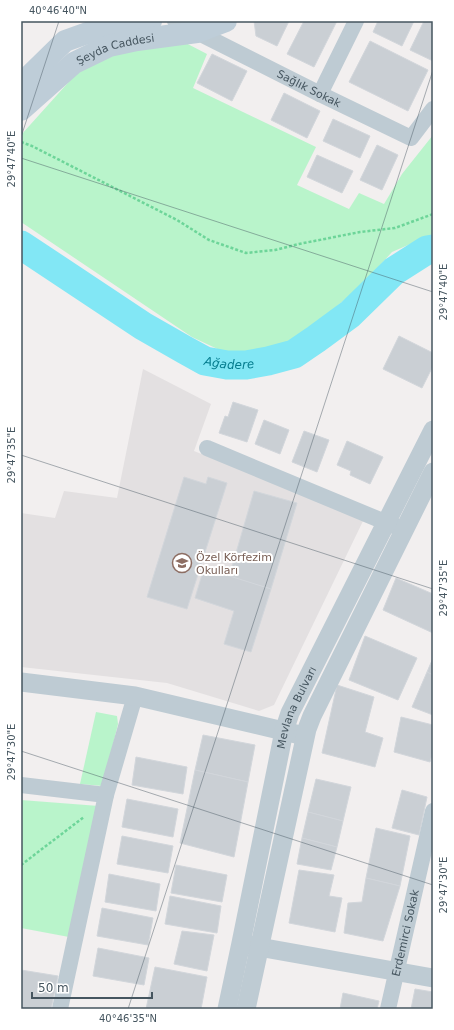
<svg xmlns="http://www.w3.org/2000/svg" width="454" height="1030" font-family="'DejaVu Sans',sans-serif">
	<style>
		.education { fill: #e3e0e1 }
		.green { fill: #b9f4cb }
		.lines { fill: none; stroke-linecap: round; stroke-linejoin: round }
		.river { stroke: #82e7f5; stroke-width: 29 }
		.building { fill: #cacfd4; stroke: #d2d6db }
		.path { stroke: #6dd599; stroke-width: 2.5; stroke-dasharray: 3 2; stroke-linecap: butt }
		.minor { stroke: #becbd3; stroke-width: 16 }
		.tertiary { stroke: #becbd3; stroke-width: 19 }
		.secondary { stroke: #becdd8; stroke-width: 22 }
		.ticks { fill: none; stroke: #45555f; stroke-width: 1; stroke-opacity: 0.45 }
		.labels { text-anchor: middle; stroke-width: 4; stroke-linejoin: round; paint-order: stroke }
		.street-label { font-size: 11px; fill: #45555f; stroke: #fff }
		.education-label { font-size: 11px; fill: #785e54; stroke: #fff; text-anchor: start }
		.water-label { font-size: 12px; font-style: italic; fill: #047c8e; stroke: #fff }
		.neatline { fill: none; stroke: #45555f; stroke-width: 1.5 }
		.ticks-label { font-size: 10px; text-anchor: middle; fill: #45555f }
	</style>
	<rect width="100%" height="100%" fill="#f2efef"/>
	<path class="education" d="M143,369L211,404L194,451L364,519L274,705L259,711L167,683L21,667V513L55,518L64,491L117,498Z"/>
	<g class="green">
		<path d="M180,40L207,54L193,88L316,147L297,185L349,209L359,193L384,204L402,174L433,135V235H431L392,252L361,286L301,336L260,352L226,353L192,337L21,222V135L84,65L107,54Z"/>
		<path d="M96,712L117,716L118,724L103,786L80,784Z"/>
		<path d="M21,800L99,806L69,937L21,928Z"/>
	</g>
	<g class="lines">
		<path class="river" id="s1" d="M21,245L143,326L185,350L205,361L227,365H246L268,361L294,354L316,339L350,314L394,271L427,250L433,249"/>
	</g>
	<g class="building">
		<path d="M254,21H289L277,46L256,36Z"/>
		<path d="M304,21H337L314,67L287,54Z"/>
		<path d="M378,21H414L402,46L373,32Z"/>
		<path d="M424,21H433V61L410,50Z"/>
		<path d="M370,41L428,70L408,111L349,82Z"/>
		<path d="M212,54L247,71L232,101L197,83Z"/>
		<path d="M284,93L320,111L307,138L271,120Z"/>
		<path d="M333,119L370,136L360,158L323,141Z"/>
		<path d="M377,145L398,155L382,190L360,180Z"/>
		<path d="M317,155L353,171L342,193L307,177Z"/>
		<path d="M399,336L433,353V366L422,388L383,369Z"/>
		<path d="M233,402L258,410L247,442L219,433L225,416L228,417Z"/>
		<path d="M264,420L289,430L280,454L255,444Z"/>
		<path d="M304,431L329,440L317,472L292,462Z"/>
		<path d="M347,441L383,457L370,484L350,475L351,471L337,465Z"/>
		<path d="M184,477L206,484L208,477L227,483L187,609L147,597Z"/>
		<path d="M254,491L297,503L271,589L229,577Z"/>
		<path d="M204,568L271,589L251,652L224,644L234,611L195,598Z"/>
		<path d="M396,578L433,594V633L383,610Z"/>
		<path d="M365,636L417,658L398,700L349,680Z"/>
		<path d="M433,658V675L427,672Z"/>
		<path d="M427,672L433,675V715L412,707Z"/>
		<path d="M337,685L374,697L365,732L383,738L375,767L322,753Z"/>
		<path d="M401,717L433,725V751L430,762L394,752Z"/>
		<path d="M203,735L255,745L248,782L195,770Z"/>
		<path d="M136,757L187,767L183,794L132,785Z"/>
		<path d="M195,770L248,782L234,857L180,843Z"/>
		<path d="M316,779L351,787L343,821L308,812Z"/>
		<path d="M402,790L427,797L419,835L392,828Z"/>
		<path d="M127,799L178,809L173,837L122,827Z"/>
		<path d="M308,812L343,821L337,847L302,838Z"/>
		<path d="M376,828L410,836L400,886L366,878Z"/>
		<path d="M122,836L173,846L168,873L117,864Z"/>
		<path d="M302,838L337,847L331,870L297,864Z"/>
		<path d="M176,865L227,875L222,902L171,893Z"/>
		<path d="M299,870L334,875L329,896L342,898L335,932L289,923Z"/>
		<path d="M109,874L160,884L156,911L105,902Z"/>
		<path d="M366,878L400,886L383,941L344,933L348,903L362,902Z"/>
		<path d="M170,896L221,906L217,933L165,924Z"/>
		<path d="M102,908L153,918L148,945L97,936Z"/>
		<path d="M182,931L214,935L207,971L174,964Z"/>
		<path d="M98,948L149,958L144,985L93,976Z"/>
		<path d="M155,967L207,977L201,1009H146Z"/>
		<path d="M21,970L58,976L51,1009H21Z"/>
		<path d="M415,989L433,992V1009H411Z"/>
		<path d="M343,993L379,1001L377,1009H340Z"/>
	</g>
	<g class="lines">
		<g class="path">
			<path d="M21,142L32,146L177,220L209,240L246,253L275,250L299,244L360,232L395,228L433,214"/>
			<path d="M21,865L84,817"/>
		</g>
		<g class="minor">
			<path id="s2" d="M175,21L320,94L411,138L433,109"/>
			<path d="M320,94L356,21"/>
			<path d="M207,448L397,527"/>
			<path d="M21,785L106,795"/>
			<path d="M60,1009L106,795L135,696"/>
			<path id="s3" d="M388,1009L433,811"/>
		</g>
		<g class="tertiary">
			<path d="M21,682L135,696L296,734"/>
			<path d="M248,945L433,978"/>
			<path id="s4" d="M227,1009L241,943L280,751L284,731L290,713L433,430"/>
			<path d="M246,1009L307,729L312,716L433,472"/>
		</g>
		<g class="secondary">
			<path d="M21,84L65,41L104,27L151,21"/>
			<path id="s5" d="M21,110L74,63L109,46L137,40L197,32L226,21"/>
		</g>
	</g>
	<path class="ticks" d="M21,137L59,21M21,158L433,292M21,455L433,589M21,751L433,885M128,1009L433,70"/>
	<defs>
		<g id="school-ring" transform="scale(1)"><circle r="9.5" fill="#fff" stroke="#8d6e63" stroke-width="1.5"/><path d="M0-5L7-2L0 1L-7-2ZM-4 1L0 2.5L4 1V4Q0 6-4 4Z" fill="#8d6e63"/></g>
	</defs>
	<g fill-rule="evenodd">
		<use href="#school-ring" x="182" y="563"/>
	</g>
	<g class="labels">
		<g class="street-label">
			<text dy="4" stroke="none"><textPath href="#s5" startOffset="115">Şeyda Caddesi</textPath></text>
			<text dy="4" stroke="none"><textPath href="#s2" startOffset="150">Sağlık Sokak</textPath></text>
			<text dy="4" stroke="none"><textPath href="#s4" startOffset="310">Mevlana Bulvarı</textPath></text>
			<text dy="4" stroke="none"><textPath href="#s3" startOffset="78">Erdemirci Sokak</textPath></text>
		</g>
		<g class="education-label">
			<text x="196" y="561">Özel Körfezim<tspan x="196" dy="13">Okulları</tspan></text>
		</g>
		<g class="water-label">
			<text dy="4" stroke="none"><textPath href="#s1" startOffset="242">Ağadere</textPath></text>
		</g>
	</g>
	<rect width="454" height="1030" fill="none" stroke="#ffffff" stroke-width="44"/>
	<path d="M32 992v6h120v-6" fill="none" stroke="#45555f" stroke-width="2"/>
	<text x="38" y="992" font-size="12" fill="#45555f" stroke="#ffffff" stroke-width="3" paint-order="stroke">50 m</text>
	<rect x="22" y="22" width="410" height="986" class="neatline"/>
	<g class="ticks-label">
		<text x="58" y="14">40°46'40"N</text>
		<text transform="translate(11 159) rotate(-90)" y="4">29°47'40"E</text>
		<text transform="translate(443 292) rotate(-90)" y="4">29°47'40"E</text>
		<text transform="translate(11 455) rotate(-90)" y="4">29°47'35"E</text>
		<text transform="translate(443 588) rotate(-90)" y="4">29°47'35"E</text>
		<text transform="translate(11 752) rotate(-90)" y="4">29°47'30"E</text>
		<text transform="translate(443 885) rotate(-90)" y="4">29°47'30"E</text>
		<text x="128" y="1022">40°46'35"N</text>
	</g>
</svg>
